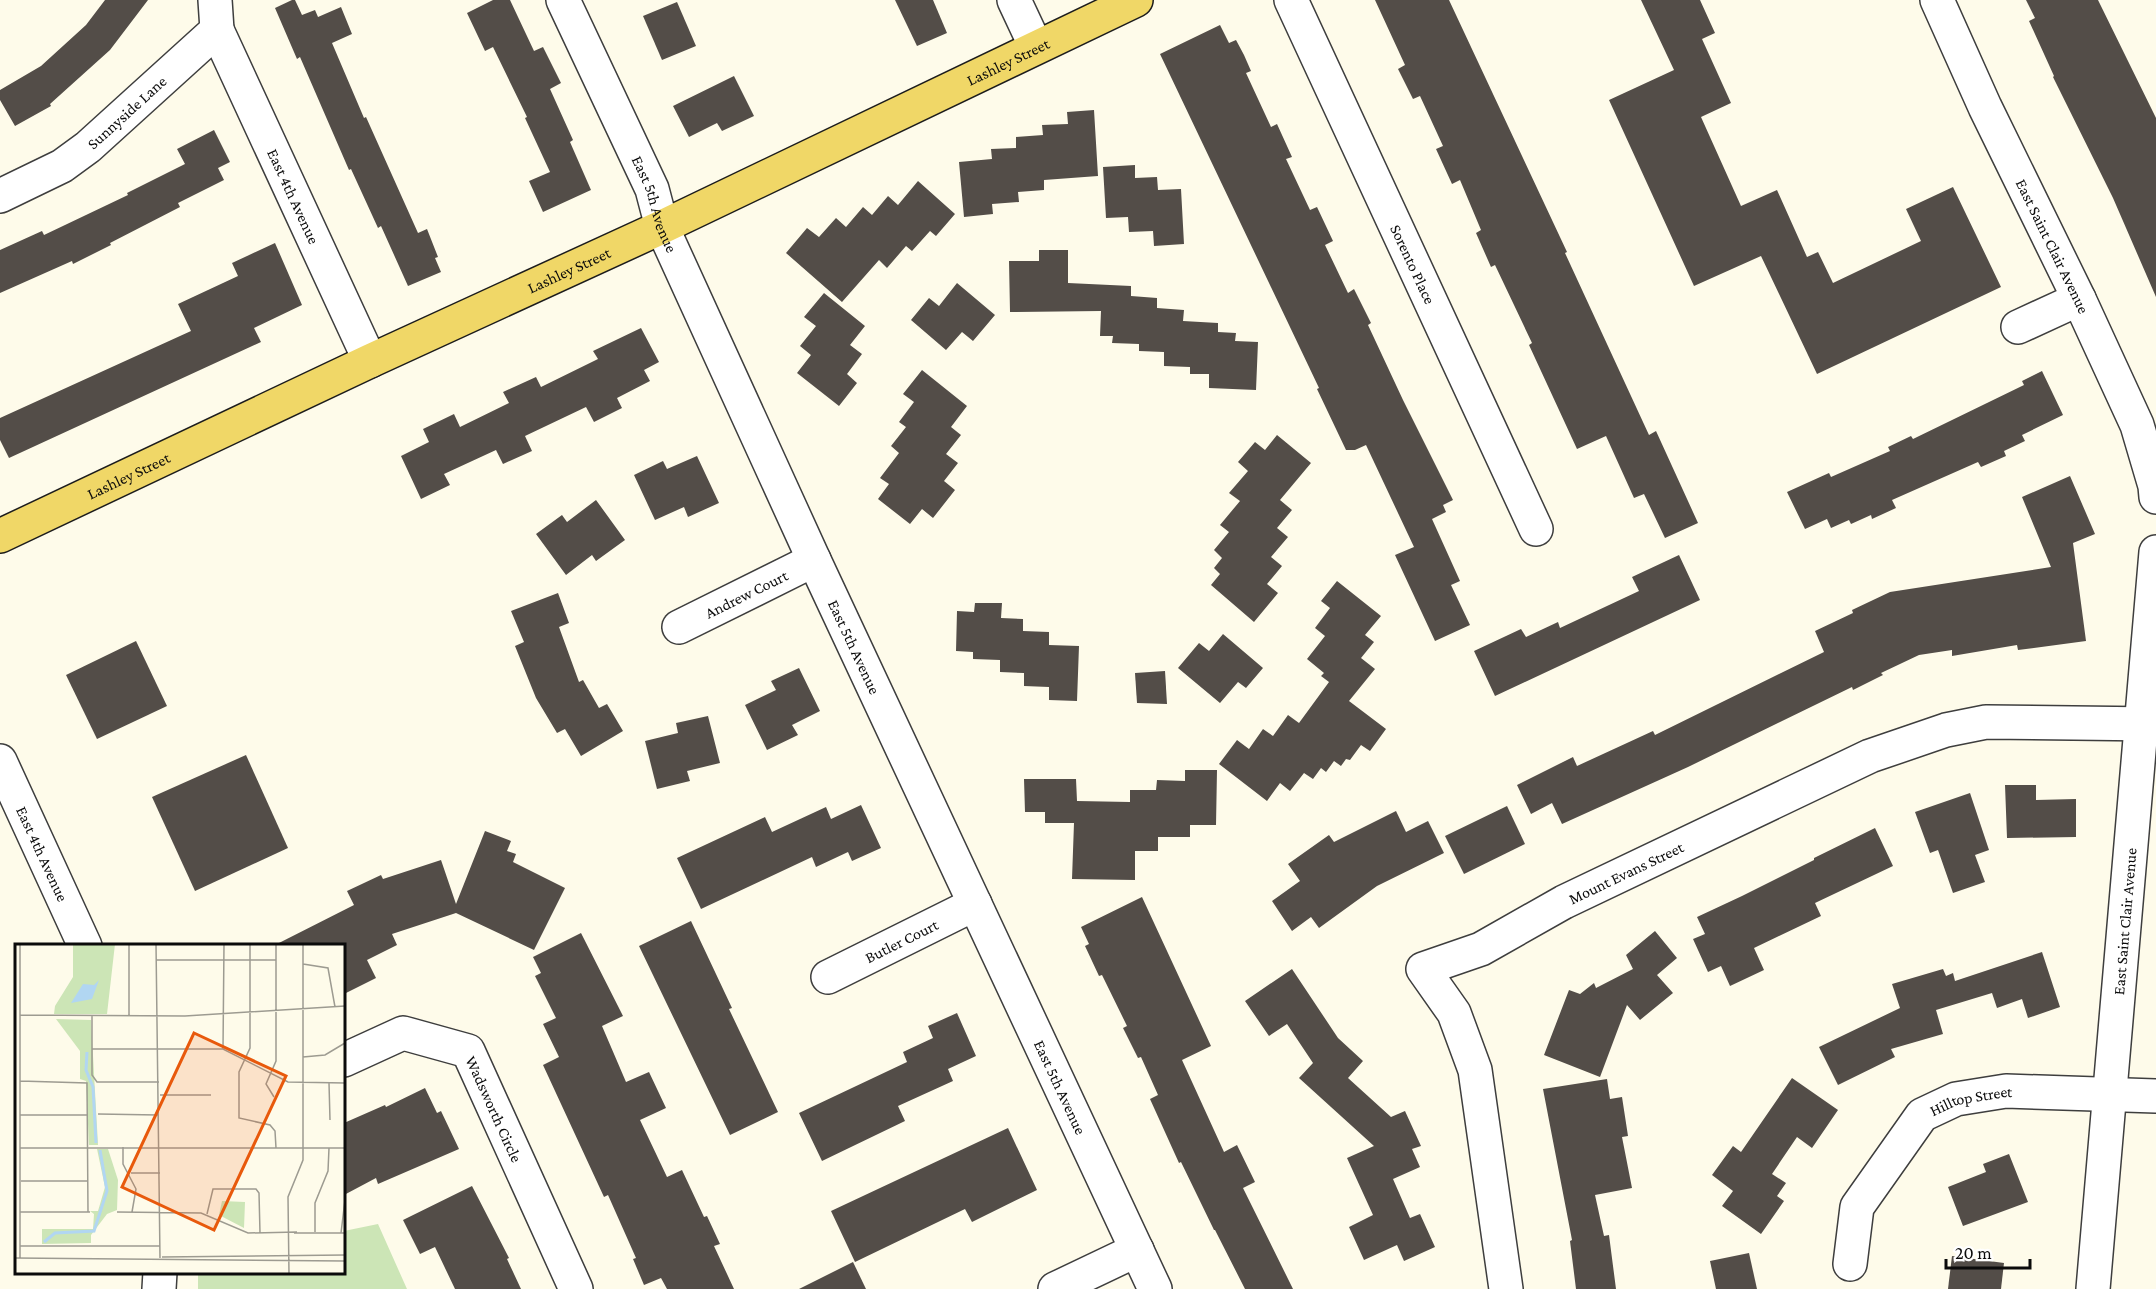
<svg xmlns="http://www.w3.org/2000/svg" width="2156" height="1289" font-family="'Crimson Pro',serif">
	<style>
		.green { fill: #cce5b6 }
		.building { fill: #534d48 }
		.lines { fill: none; stroke-linecap: round; stroke-linejoin: round }
		.minor-casing { stroke: #3e3e3e; stroke-width: 36 }
		.major-casing { stroke: #1c1c1c; stroke-width: 36 }
		.minor { stroke: #fff; stroke-width: 33 }
		.major { stroke: #f0d767; stroke-width: 33 }
		.labels { text-anchor: middle; stroke-width: 6; stroke-linejoin: round; paint-order: stroke }
		.street-label { font-size: 16px; fill: #0b0b0b; stroke: #fff }
		.inset-river { fill: none; stroke: #b1d6f2; stroke-width: 3 }
		.inset-road { fill: none; stroke: #9d9b91; stroke-width: 1.5 }
		.view { fill: #e8590c; fill-opacity: 0.15; stroke: #e8590c; stroke-width: 3 }
		.inset-edge { fill: none; stroke: #0b0b0b; stroke-width: 3 }
	</style>
	<rect width="100%" height="100%" fill="#fefbea"/>
	<path class="green" d="M378,1224L407,1289H198V1273L344,1272V1231Z"/>
	<g class="building">
		<path d="M105,0H148L110,50L50,104L51,106L15,126L0,100V90L41,66L86,25Z"/>
		<path d="M292,0H295L302,15L315,10L318,17L341,7L352,34L332,43L364,118L366,117L418,233L427,229L438,257L435,258L441,272L408,286L381,226L378,228L351,169L349,170L300,57L297,59L275,8Z"/>
		<path d="M493,0H510L534,51L543,47L561,83L550,89L573,140L570,142L591,190L543,212L529,181L550,172L525,118L527,117L493,47L485,51L467,13Z"/>
		<path d="M895,0H933L947,33L917,46Z"/>
		<path d="M1375,0H1449L1567,252L1565,253L1649,435L1656,431L1698,523L1665,538L1644,494L1634,498L1606,436L1577,449L1529,345L1532,343L1495,265L1491,267L1476,233L1481,230L1460,180L1452,184L1436,149L1443,146L1420,96L1413,99L1398,69L1405,65Z"/>
		<path d="M1641,0H1700L1715,33L1702,39L1731,103L1701,117L1741,206L1777,190L1807,257L1818,252L1833,283L1921,241L1906,209L1953,187L2001,287L1817,374L1761,256L1694,286L1609,100L1674,70Z"/>
		<path d="M2026,0H2098L2156,118V297L2113,198L2053,77L2054,76L2029,21L2035,18Z"/>
		<path d="M677,2L696,46L662,60L643,16Z"/>
		<path d="M1220,25L1229,43L1236,40L1244,55L1251,71L1246,73L1271,127L1277,124L1292,157L1286,159L1310,210L1317,207L1333,241L1325,245L1348,293L1354,289L1371,323L1368,325L1403,400L1453,500L1443,505L1446,512L1432,519L1460,581L1451,585L1470,625L1435,641L1395,555L1414,547L1366,445L1355,450H1346L1317,389L1319,388L1160,54Z"/>
		<path d="M734,76L754,116L722,131L717,123L689,137L673,106Z"/>
		<path d="M1094,110L1098,176L1044,180V190L1018,192L1019,202L992,204L993,214L964,217L959,162L992,159L991,149L1016,148V137L1043,135L1042,125L1068,124L1067,112Z"/>
		<path d="M214,130L230,162L218,168L224,180L178,203L180,207L110,243L111,245L73,264L72,261L0,293V250L42,231L44,235L128,195L127,193L185,164L177,149Z"/>
		<path d="M1135,165V178L1157,177L1158,190L1181,189L1184,244L1154,246L1153,231L1129,232L1128,217L1106,218L1103,167Z"/>
		<path d="M918,181L955,214L936,236L930,231L912,251L906,246L887,268L879,260L842,302L786,253L807,228L819,237L836,218L846,227L863,207L872,215L888,196L898,205Z"/>
		<path d="M275,243L302,305L254,328L261,342L9,458L0,440V418L191,331L178,304L238,276L232,263Z"/>
		<path d="M1039,250H1068V283L1131,286V296L1157,298V308L1184,310L1183,321L1218,323V332L1236,333L1235,341L1258,342L1256,390L1209,388V374H1190V367L1164,366V352L1139,351V344L1112,343L1113,336H1100L1101,311L1010,312L1009,261H1039Z"/>
		<path d="M957,283L995,315L973,341L962,332L946,350L911,320L929,298L939,306Z"/>
		<path d="M824,293L865,326L850,345L862,354L847,374L857,383L839,406L797,373L811,355L800,346L816,326L804,317Z"/>
		<path d="M641,328L659,362L644,370L650,381L617,398L622,408L594,422L586,407L525,436L532,451L503,464L496,450L444,474L450,485L421,499L401,456L429,442L423,429L454,414L460,427L509,403L503,392L536,377L541,387L598,359L593,351Z"/>
		<path d="M922,370L967,406L951,427L961,435L946,454L958,463L944,481L955,490L933,518L922,509L910,524L878,499L889,484L880,478L899,453L891,446L906,427L899,422L914,402L903,394Z"/>
		<path d="M2042,371L2063,415L2022,435L2025,441L2004,451L2006,456L1981,467L1978,462L1892,500L1896,508L1872,519L1871,515L1851,524L1849,520L1831,528L1827,519L1805,529L1787,492L1829,473L1831,477L1890,451L1888,447L1911,436L1913,439L2024,385L2022,381Z"/>
		<path d="M1277,435L1311,463L1280,500L1292,510L1277,528L1288,537L1271,557L1282,566L1267,584L1278,593L1254,622L1211,585L1220,574L1214,568L1222,558L1214,550L1229,532L1220,525L1240,501L1229,493L1248,471L1238,462L1255,442L1265,450Z"/>
		<path d="M697,456L719,503L688,517L684,507L655,520L634,475L663,461L667,469Z"/>
		<path d="M2070,476L2095,534L2073,543L2086,641L2018,650L2017,645L1952,656V650L1919,655L1881,673L1883,675L1853,690L1852,687L1688,767L1562,824L1552,803L1531,814L1517,785L1573,757L1577,766L1653,731L1655,735L1824,652L1815,631L1853,613L1852,610L1890,592L2051,567L2022,497Z"/>
		<path d="M596,500L625,540L596,561L592,555L566,575L536,534L562,515L567,522Z"/>
		<path d="M1679,555L1700,600L1495,696L1474,651L1521,629L1526,637L1558,622L1560,628L1639,591L1632,577Z"/>
		<path d="M1337,581L1381,616L1365,635L1374,642L1361,658L1375,669L1349,701L1386,729L1370,751L1361,745L1350,760L1346,759L1341,766L1334,761L1326,772L1321,768L1313,779L1304,773L1290,791L1280,783L1267,801L1219,764L1237,740L1249,749L1263,729L1273,736L1288,715L1299,723L1329,682L1321,676L1324,673L1307,659L1325,636L1315,628L1330,608L1321,601Z"/>
		<path d="M558,593L569,623L559,627L579,682L583,680L599,708L607,704L623,731L581,756L565,729L557,733L536,698L515,646L524,642L511,611Z"/>
		<path d="M975,603H1002L1001,618L1023,619V631L1049,632V645L1079,646L1077,701L1049,700V687L1024,686V673L1000,672V660L973,659V652L956,651L957,611L974,612Z"/>
		<path d="M1223,634L1263,668L1246,688L1238,682L1220,703L1178,668L1199,643L1209,651Z"/>
		<path d="M136,641L167,706L97,739L66,675Z"/>
		<path d="M799,668L820,711L792,725L798,735L767,750L745,705L776,690L771,681Z"/>
		<path d="M1165,671L1167,704L1137,703L1135,673Z"/>
		<path d="M708,716L720,763L687,771L690,781L657,789L645,741L678,733L676,723Z"/>
		<path d="M246,755L288,848L195,891L152,797Z"/>
		<path d="M1185,770H1217L1216,825H1190V837H1158V851H1135V880L1072,879L1074,823H1045V812H1025L1024,779H1076L1077,801L1130,802V790H1156L1157,780L1185,781Z"/>
		<path d="M2005,785H2036V800L2076,799V837L2007,838Z"/>
		<path d="M1970,793L1989,850L1975,855L1985,882L1953,893L1938,850L1930,853L1915,812Z"/>
		<path d="M861,805L881,848L852,861L848,852L816,867L812,857L701,909L677,858L765,817L772,832L826,807L831,819Z"/>
		<path d="M1507,806L1525,844L1464,874L1445,836Z"/>
		<path d="M1396,811L1406,832L1428,821L1444,853L1377,886L1319,928L1311,917L1292,931L1272,901L1300,881L1288,864L1329,835L1334,842Z"/>
		<path d="M1875,828L1893,866L1815,903L1821,916L1754,948L1764,970L1730,986L1721,966L1708,972L1693,939L1705,934L1697,917L1742,896L1814,860V858Z"/>
		<path d="M485,831L511,841L507,851L516,854L513,862L565,888L534,950L456,913L392,934L397,945L367,960L376,978L344,994V945H275L354,905L347,891L381,875L383,879L441,860L456,904Z"/>
		<path d="M1142,897L1211,1046L1182,1060L1224,1152L1237,1145L1255,1182L1243,1188L1293,1289H1245L1215,1230H1214L1181,1162L1179,1163L1150,1099L1158,1095L1141,1057L1138,1058L1123,1028L1127,1026L1102,975L1099,976L1085,946L1089,944L1081,927Z"/>
		<path d="M691,921L732,1008L729,1009L778,1112L730,1135L639,946Z"/>
		<path d="M1655,931L1677,958L1657,975L1673,993L1640,1020L1627,1005L1600,1077L1544,1055L1569,990L1580,994L1594,983L1596,988L1633,969L1626,955Z"/>
		<path d="M581,933L623,1016L602,1026L626,1082L649,1072L666,1108L640,1120L667,1177L682,1170L704,1217L707,1216L720,1244L714,1246L734,1289H667L661,1278L644,1285L633,1259L636,1258L608,1195L604,1197L543,1065L559,1057L543,1024L556,1018L535,976L541,973L533,957Z"/>
		<path d="M2042,952L2060,1007L2028,1018L2022,999L1997,1008L1992,993L1936,1010L1943,1034L1891,1049L1895,1057L1838,1085L1819,1047L1900,1008L1892,984L1943,969L1946,976L1953,973L1955,981Z"/>
		<path d="M1292,969L1338,1038L1363,1061L1348,1078L1391,1117L1405,1111L1421,1146L1412,1149L1420,1167L1393,1179L1410,1218L1420,1214L1435,1247L1404,1261L1397,1245L1364,1260L1349,1227L1373,1215L1347,1158L1374,1146L1299,1078L1313,1063L1287,1024L1269,1036L1245,1001Z"/>
		<path d="M957,1013L976,1056L948,1069L953,1081L898,1106L905,1121L822,1161L799,1113L907,1062L903,1052L933,1038L928,1026Z"/>
		<path d="M1792,1078L1838,1110L1812,1148L1797,1137L1772,1174L1786,1183L1777,1196L1784,1201L1761,1234L1722,1206L1733,1191L1712,1175L1733,1146L1741,1152Z"/>
		<path d="M1607,1079L1610,1099L1622,1097L1628,1136L1622,1137L1632,1188L1595,1195L1604,1236L1609,1235L1616,1289H1576L1570,1241L1572,1240L1543,1089Z"/>
		<path d="M425,1088L437,1113L441,1111L459,1149L378,1184L376,1178L344,1195V1123L385,1105L386,1107Z"/>
		<path d="M1008,1128L1037,1190L972,1222L965,1209L855,1262L831,1211Z"/>
		<path d="M2009,1154L2028,1202L1963,1226L1948,1187L1986,1172L1983,1164Z"/>
		<path d="M472,1186L509,1258L507,1259L521,1289H455L435,1247L420,1254L403,1220Z"/>
		<path d="M1749,1253L1757,1289H1716L1710,1261Z"/>
		<path d="M1952,1256L2004,1263L2001,1289H1948Z"/>
		<path d="M853,1262L866,1289H799Z"/>
	</g>
	<g class="lines">
		<g class="minor-casing">
			<g id="minor">
				<path id="s1" d="M563,0L652,189L662,227L814,560L1155,1289"/>
				<path d="M1014,0L1036,47"/>
				<path id="s2" d="M1291,0L1536,529"/>
				<path id="s3" d="M1937,0L1985,107L2079,299L2137,425L2155,486L2156,497"/>
				<path id="s4" d="M217,30L370,361"/>
				<path id="s5" d="M0,196L62,166L88,147L217,30L215,0"/>
				<path d="M2018,327L2079,299"/>
				<path id="s6" d="M679,627L814,560"/>
				<path id="s7" d="M0,761L85,946"/>
				<path id="s8" d="M828,977L975,904"/>
				<path id="s9" d="M344,1060L403,1033L468,1051L576,1289"/>
				<path id="s10" d="M1850,1264L1857,1207L1922,1115L1956,1099L2006,1091L2156,1096"/>
				<path d="M159,1289L160,1272"/>
				<path d="M1055,1289L1137,1250"/>
				<path id="s11" d="M1506,1289L1475,1070L1454,1013L1423,969L1481,949L1564,902L1870,756L1946,730L1986,722L2156,724"/>
				<path id="s12" d="M2093,1289L2156,552"/>
			</g>
		</g>
		<g class="major-casing">
			<g id="major">
				<path id="s13" d="M0,536L370,361L662,227L1136,0"/>
			</g>
		</g>
		<use href="#minor" class="minor"/>
		<use href="#major" class="major"/>
	</g>
	<g class="labels">
		<g class="street-label">
			<text dy="6" stroke="none"><textPath href="#s13" startOffset="1114">Lashley Street</textPath></text>
			<text dy="6" stroke="none"><textPath href="#s5" startOffset="153">Sunnyside Lane</textPath></text>
			<text dy="6" stroke="none"><textPath href="#s4" startOffset="183">East 4th Avenue</textPath></text>
			<text dy="6" stroke="none"><textPath href="#s1" startOffset="224">East 5th Avenue</textPath></text>
			<text dy="6" stroke="none"><textPath href="#s3" startOffset="272">East Saint Clair Avenue</textPath></text>
			<text dy="6" stroke="none"><textPath href="#s2" startOffset="291">Sorento Place</textPath></text>
			<text dy="6" stroke="none"><textPath href="#s13" startOffset="628">Lashley Street</textPath></text>
			<text dy="6" stroke="none"><textPath href="#s13" startOffset="142">Lashley Street</textPath></text>
			<text dy="6" stroke="none"><textPath href="#s6" startOffset="75">Andrew Court</textPath></text>
			<text dy="6" stroke="none"><textPath href="#s1" startOffset="710">East 5th Avenue</textPath></text>
			<text dy="6" stroke="none"><textPath href="#s7" startOffset="102">East 4th Avenue</textPath></text>
			<text dy="6" stroke="none"><textPath href="#s11" startOffset="561">Mount Evans Street</textPath></text>
			<text dy="6" stroke="none"><textPath href="#s12" startOffset="369">East Saint Clair Avenue</textPath></text>
			<text dy="6" stroke="none"><textPath href="#s8" startOffset="82">Butler Court</textPath></text>
			<text dy="6" stroke="none"><textPath href="#s1" startOffset="1196">East 5th Avenue</textPath></text>
			<text dy="6" stroke="none"><textPath href="#s10" startOffset="222">Hilltop Street</textPath></text>
			<text dy="6" stroke="none"><textPath href="#s9" startOffset="196">Wadsworth Circle</textPath></text>
		</g>
	</g>
	<g transform="translate(15 944)">
		<rect width="330" height="330" fill="#fefbea"/>
		<path d="M58,0H100L92,70H39L40,62L58,33ZM41,75L76,76L83,201H74L71,137L65,135V107ZM82,205H93L103,236L102,266L92,270L76,291V299L27,300V285H78L79,270L75,267H83L90,243ZM207,257L230,258L229,284L204,271Z" fill="#cce5b6"/>
		<path d="M84,36L77,55L56,59L68,40L79,41Z" fill="#b1d6f2"/>
		<path class="inset-river" d="M72,108L71,126L78,143L81,199M29,298L40,289L79,287L92,247L85,206"/>
		<path class="inset-road" d="M5,0V314M141,0L145,314M235,0V104L224,128V174L255,181L260,187L261,204M141,16H261M288,20L313,24L320,63M5,71L170,72L330,62M77,72V131L82,138H144M114,72V0M77,105H208L273,138L330,139M208,105L209,0M288,113L310,111L330,99M5,137L72,139L73,268M314,139L315,176M145,151H196M259,153L251,140L261,117V0M83,170L143,171M5,171H72M108,203V220L121,245L117,268M5,204H330M116,229H145M6,237H72M5,268H75M102,268L186,269L233,289L282,288M192,270L198,245H241L244,249L245,289M300,288V259L313,227L314,204M279,289H330M326,289L330,256M5,302H145M147,313L330,311M0,314L330,317M274,330L273,253L288,216V0"/>
		<path class="view" d="M179,89L271,132L199,286L107,243Z"/>
		<rect width="330" height="330" class="inset-edge"/>
	</g>
	<path d="M1946 1259v9h84v-9" fill="none" stroke="#0b0b0b" stroke-width="3"/>
	<text x="1955" y="1259" font-size="18" fill="#0b0b0b" stroke="#ffffff" stroke-width="4.5" paint-order="stroke">20 m</text>
</svg>
